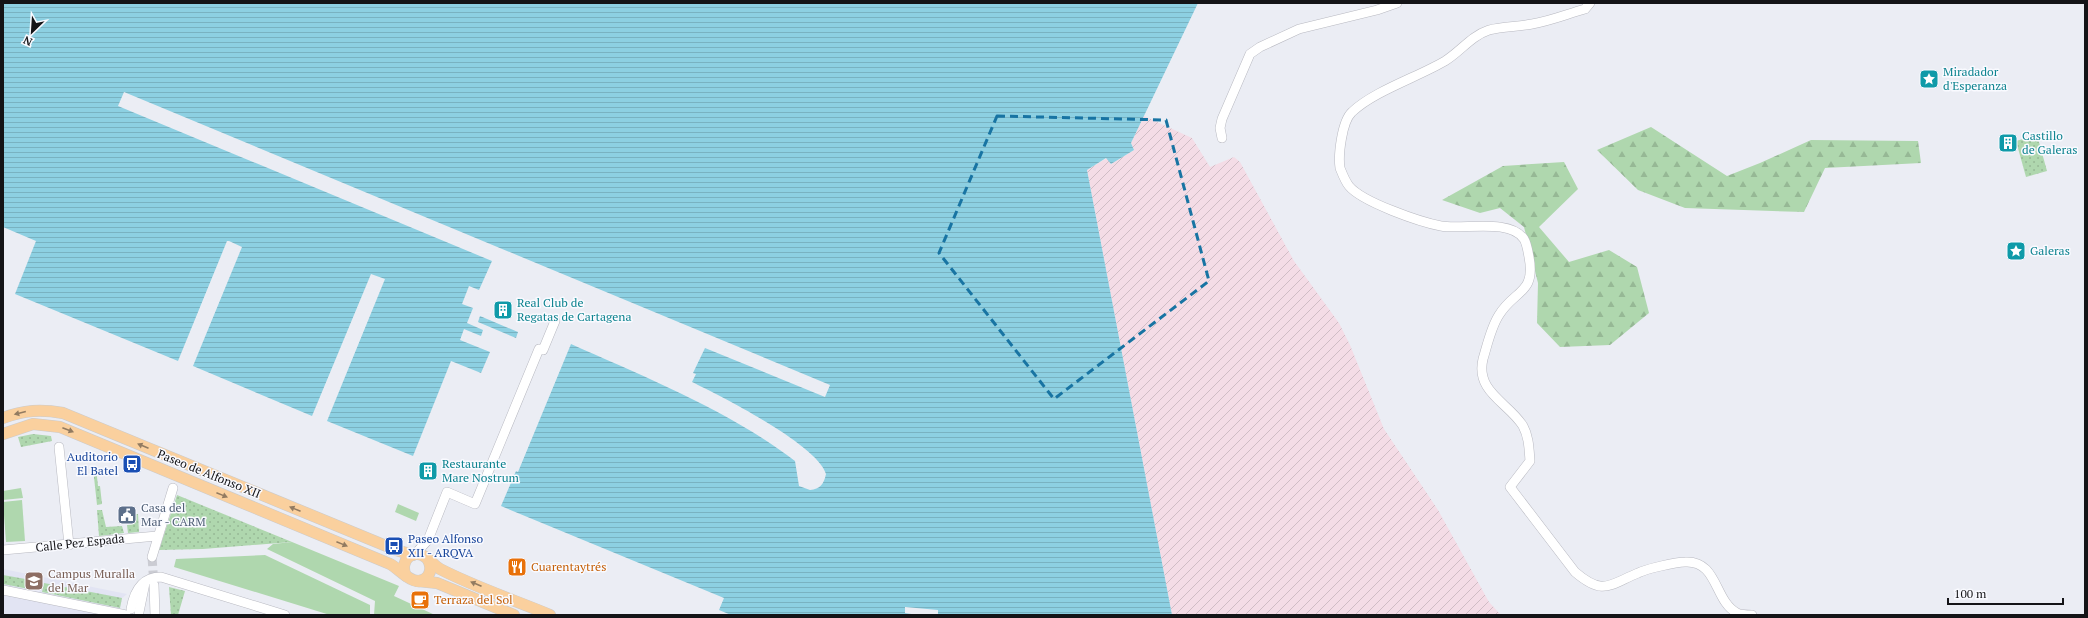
<svg xmlns="http://www.w3.org/2000/svg" width="2088" height="618" font-family="'PT Serif',serif">
	<style>
		.built { fill: #e2e4f3 }
		.industrial { fill: url(#industrial-furrows) }
		.grass { fill: url(#grass-dots) }
		.forest { fill: url(#forest-firs) }
		.park { fill: #afd7ae }
		.water { fill: url(#water-rules) }
		.lines { fill: none; stroke-linecap: round; stroke-linejoin: round }
		.minor-tunnel { stroke: #cbccd3; stroke-width: 9; stroke-dasharray: 9 4.5; stroke-linecap: butt }
		.minor-casing { stroke: #b8b9c1; stroke-width: 10 }
		.major-casing { stroke: #cbcbcc; stroke-width: 12 }
		.minor { stroke: #fff; stroke-width: 9 }
		.major { stroke: #fad09e; stroke-width: 11 }
		.oneway { fill: #927b61 }
		.marked { fill: none; stroke: #1874a3; stroke-width: 3; stroke-dasharray: 8 5; stroke-linejoin: round }
		.labels { text-anchor: middle; stroke-width: 3; stroke-linejoin: round; paint-order: stroke }
		.culture-label { font-size: 12px; fill: #0d838f; stroke: #f9faff; text-anchor: start }
		.transit-label { font-size: 12px; fill: #164399; stroke: #f9faff; text-anchor: end }
		.street-label { font-size: 12px; fill: #141417; stroke: #f9faff }
		.service-label { font-size: 12px; fill: #4e5e75; stroke: #f9faff; text-anchor: start }
		.food-label { font-size: 12px; fill: #c56008; stroke: #f9faff; text-anchor: start }
		.education-label { font-size: 12px; fill: #785e54; stroke: #f9faff; text-anchor: start }
	</style>
	<defs>
		<pattern id="industrial-furrows" width="10" height="10" patternUnits="userSpaceOnUse"><rect width="10" height="10" fill="#f4dce6"/><path d="M-1 1l2-2M0 10L10 0M9 11l2-2" fill="none" stroke="#d0bcc5"/></pattern>
		<pattern id="grass-dots" width="8" height="8" patternUnits="userSpaceOnUse"><rect width="8" height="8" fill="#afd7ae"/><path d="M2 2h.1M6 6h.1" fill="none" stroke="#96b895" stroke-width="1.8" stroke-linecap="round"/></pattern>
		<pattern id="forest-firs" width="22" height="20" patternUnits="userSpaceOnUse"><rect width="22" height="20" fill="#afd7ae"/><path d="M5 1l3.5 6h-7zM16 11l3.5 6h-7z" fill="#96b895"/></pattern>
		<pattern id="water-rules" width="6" height="5" patternUnits="userSpaceOnUse"><rect width="6" height="5" fill="#8dd0e2"/><path d="M0 2.5h6" fill="none" stroke="#79b2c1"/></pattern>
	</defs>
	<rect width="100%" height="100%" fill="#ebedf4"/>
	<path class="built" d="M3,569L127,594L122,598L119,613L126,615H3Z"/>
	<path class="industrial" d="M1144,116L1192,138L1210,167L1234,157L1240,162L1294,261L1339,323L1350,345L1384,429L1438,510L1489,602L1501,615H1172L1087,170L1107,158L1111,164L1134,150L1131,143Z"/>
	<g class="grass">
		<path d="M2037,135L2047,171L2026,177L2016,141Z"/>
		<path d="M33,434L51,436L52,441L21,447L18,437Z"/>
		<path d="M93,468H96L98,486H100L102,504L97,505Z"/>
		<path d="M177,495L292,542L203,549L159,550Z"/>
		<path d="M97,510H102L106,527L122,526L124,533L99,536Z"/>
		<path d="M133,514H138L139,532L128,533L127,525L134,524Z"/>
		<path d="M3,575L31,580L29,589L3,584Z"/>
		<path d="M44,583L122,598L120,608L42,592Z"/>
		<path d="M169,587L185,591L178,615H171Z"/>
	</g>
	<g class="forest">
		<path d="M1651,127L1727,176L1760,163L1811,140L1918,141L1921,163L1825,168L1804,212L1685,208L1638,190L1597,150Z"/>
		<path d="M1564,162L1578,189L1539,227L1569,262L1609,250L1637,267L1649,313L1610,345L1560,347L1537,323L1538,283L1524,227L1500,208L1480,213L1442,200L1503,166Z"/>
	</g>
	<g class="park">
		<path d="M21,488L23,498L3,500V491Z"/>
		<path d="M22,500L25,541L6,542L3,502Z"/>
		<path d="M398,504L419,513L416,521L395,512Z"/>
		<path d="M292,542L399,586L394,596L435,615H374L375,601L267,549L273,544Z"/>
		<path d="M265,555L370,605V615H330L174,567L176,559Z"/>
	</g>
	<g class="water">
		<path d="M3,3H1198L1131,143L1134,150L1111,164L1106,158L1087,170L1172,615H938V610L905,607V613L918,615H731L719,610L724,598L501,506L516,471L518,472L571,344C647,378 728,410 795,461L799,486L810,490C820,489 824,484 826,474C818,445 721,396 692,382L696,374L693,373L705,348L825,397L830,385L124,92L118,106L492,261L479,290L469,286L462,304L473,308L467,323L483,330L481,336L464,329L460,340L490,352L481,373L451,361L413,456L327,421L385,279L371,274L312,416L193,366L242,247L229,241H227L178,361L15,294L36,241L3,227Z"/>
		<path d="M480,316L518,332L516,338L478,322Z"/>
	</g>
	<g class="lines">
		<path class="minor-tunnel" d="M152,557L154,585"/>
		<g class="minor-casing">
			<g id="minor">
				<path d="M1590,3L1585,9C1567,14 1550,21 1532,24C1518,27 1503,26 1489,30C1471,36 1461,51 1445,61C1418,77 1374,91 1352,112C1342,121 1338,155 1340,168C1342,173 1345,181 1349,186C1362,202 1420,222 1441,226C1463,230 1510,218 1524,239C1527,244 1528,252 1529,257C1536,294 1514,290 1499,315C1491,327 1487,346 1483,359C1475,392 1509,403 1523,426C1529,437 1529,449 1530,461L1510,487L1575,572C1603,596 1609,585 1638,573C1646,569 1676,562 1685,562C1718,560 1714,601 1737,613C1741,615 1748,615 1752,615"/>
				<path d="M1222,138L1220,128L1222,119L1250,54L1260,47L1299,29L1377,10L1397,3"/>
				<path d="M59,447L69,545"/>
				<path d="M3,550L157,536"/>
				<path d="M415,554L428,540L447,492L475,504L539,349L543,350L555,321"/>
				<path d="M152,557L173,488"/>
				<path d="M154,585L155,615"/>
				<path d="M3,590L126,615"/>
				<path d="M131,609C134,592 141,577 161,577L285,615"/>
				<path d="M139,612L145,583"/>
			</g>
		</g>
		<g class="major-casing">
			<g id="major">
				<path d="M3,418C24,410 41,409 63,413L396,550L413,555"/>
				<path d="M3,434L33,424L60,427L390,564C400,569 416,591 428,576C431,571 431,565 428,560"/>
				<path d="M406,576C401,566 406,553 418,554C427,555 433,565 440,569C475,587 514,600 550,615"/>
				<path d="M418,581L437,583L514,615"/>
			</g>
		</g>
		<use href="#minor" class="minor"/>
		<use href="#major" class="major"/>
	</g>
	<defs><path id="oneway-solid" d="M-6-.8H1V-3.2L6.5 0L1 3.2V.8H-6Z"/></defs>
	<g class="oneway">
		<use href="#oneway-solid" transform="translate(20 413) rotate(166)"/>
		<use href="#oneway-solid" transform="translate(68 430) rotate(21)"/>
		<use href="#oneway-solid" transform="translate(143 446) rotate(-157)"/>
		<use href="#oneway-solid" transform="translate(222 495) rotate(22)"/>
		<use href="#oneway-solid" transform="translate(295 509) rotate(-158)"/>
		<use href="#oneway-solid" transform="translate(342 544) rotate(22)"/>
		<use href="#oneway-solid" transform="translate(476 584) rotate(-157)"/>
	</g>
	<path class="marked" d="M997,116L1166,120L1209,281L1054,399L939,253Z"/>
	<defs>
		<g id="sight-square" transform="scale(1)"><rect x="-9" y="-9" width="18" height="18" rx="4" fill="#0f9aa8" stroke="#f9faff"/><path d="M0-6L1.8-2.2L6-1.7L2.9 1.2L3.7 5.4L0 3.3L-3.7 5.4L-2.9 1.2L-6-1.7L-1.8-2.2Z" fill="#fff"/></g>
		<g id="building-square" transform="scale(1)"><rect x="-9" y="-9" width="18" height="18" rx="4" fill="#0f9aa8" stroke="#f9faff"/><path d="M-4-6H4V6H1V3H-1V6H-4ZM-2.5-4.3h1.7v1.8h-1.7ZM.8-4.3h1.7v1.8H.8ZM-2.5-1h1.7V.8h-1.7ZM.8-1h1.7V.8H.8Z" fill="#fff"/></g>
		<g id="bus-square" transform="scale(1)"><rect x="-9" y="-9" width="18" height="18" rx="4" fill="#1a4fb4" stroke="#f9faff"/><path d="M-5-6H5V4H4V6H2V4H-2V6H-4V4H-5ZM-3.5-4V0h7V-4ZM-3.5 1.2v1.5H-2V1.2ZM2 1.2v1.5H3.5V1.2Z" fill="#fff"/></g>
		<g id="civic-square" transform="scale(1)"><rect x="-9" y="-9" width="18" height="18" rx="4" fill="#5c6f8a" stroke="#f9faff"/><path d="M-.6-6.5H3V-4.5H.6V-3L4-1V1h2V6H-6V1h2V-1L-.6-3ZM-1.2 2.5V6h2.4V2.5Z" fill="#fff"/></g>
		<g id="restaurant-square" transform="scale(1)"><rect x="-9" y="-9" width="18" height="18" rx="4" fill="#e8710a" stroke="#f9faff"/><path d="M-5-6h1v4h1v-4h1v4h1v-4h1v5L-1.5 .5V6h-2V.5L-5-1ZM5-6V6H3V1.5H1.5Q1.5-4 5-6Z" fill="#fff"/></g>
		<g id="university-square" transform="scale(1)"><rect x="-9" y="-9" width="18" height="18" rx="4" fill="#8d6e63" stroke="#f9faff"/><path d="M0-5L7-2L0 1L-7-2ZM-4 1L0 2.5L4 1V4Q0 6-4 4Z" fill="#fff"/></g>
		<g id="cafe-square" transform="scale(1)"><rect x="-9" y="-9" width="18" height="18" rx="4" fill="#e8710a" stroke="#f9faff"/><path d="M-5.5-4.5H6V0H3Q3 3.5 0 3.5H-2.5Q-5.5 3.5-5.5 0ZM3-3.2v2h1.7v-2ZM-6 4.5H4V6H-6Z" fill="#fff"/></g>
	</defs>
	<g fill-rule="evenodd">
		<use href="#sight-square" x="1929" y="79"/>
		<use href="#building-square" x="2008" y="143"/>
		<use href="#sight-square" x="2016" y="251"/>
		<use href="#building-square" x="503" y="310"/>
		<use href="#bus-square" x="132" y="464"/>
		<use href="#building-square" x="428" y="471"/>
		<use href="#civic-square" x="127" y="515"/>
		<use href="#bus-square" x="394" y="546"/>
		<use href="#restaurant-square" x="517" y="567"/>
		<use href="#university-square" x="34" y="581"/>
		<use href="#cafe-square" x="420" y="600"/>
	</g>
	<g class="labels">
		<g class="culture-label">
			<text x="1943" y="76">Miradador<tspan x="1943" dy="14">d'Esperanza</tspan></text>
			<text x="2022" y="140">Castillo<tspan x="2022" dy="14">de Galeras</tspan></text>
			<text x="2030" y="255">Galeras</text>
			<text x="517" y="307">Real Club de<tspan x="517" dy="14">Regatas de Cartagena</tspan></text>
			<text x="442" y="468">Restaurante<tspan x="442" dy="14">Mare Nostrum</tspan></text>
		</g>
		<g class="transit-label">
			<text x="118" y="461">Auditorio<tspan x="118" dy="14">El Batel</tspan></text>
			<text x="408" y="543" text-anchor="start">Paseo Alfonso<tspan x="408" dy="14">XII - ARQVA</tspan></text>
		</g>
		<g class="street-label">
			<text transform="translate(209 474) rotate(22)" y="4">Paseo de Alfonso XII</text>
			<text transform="translate(80 543) rotate(-6)" y="4">Calle Pez Espada</text>
		</g>
		<g class="service-label">
			<text x="141" y="512">Casa del<tspan x="141" dy="14">Mar - CARM</tspan></text>
		</g>
		<g class="food-label">
			<text x="531" y="571">Cuarentaytrés</text>
			<text x="434" y="604">Terraza del Sol</text>
		</g>
		<g class="education-label">
			<text x="48" y="578">Campus Muralla<tspan x="48" dy="14">del Mar</tspan></text>
		</g>
	</g>
	<rect width="2088" height="618" fill="none" stroke="#141417" stroke-width="8"/>
	<g transform="translate(32 32) rotate(205)" stroke="#f9faff" stroke-width="3" paint-order="stroke">
	<path d="M0-3L7 15L0 10L-7 15Z" fill="#141417"/>
	<text y="-6" font-size="11" font-weight="bold" text-anchor="middle" fill="#141417">N</text>
	</g>
	<path d="M1948 598v6h115v-6" fill="none" stroke="#141417" stroke-width="2"/>
	<text x="1954" y="598" font-size="12" fill="#141417" stroke="#f9faff" stroke-width="3" paint-order="stroke">100 m</text>
</svg>
